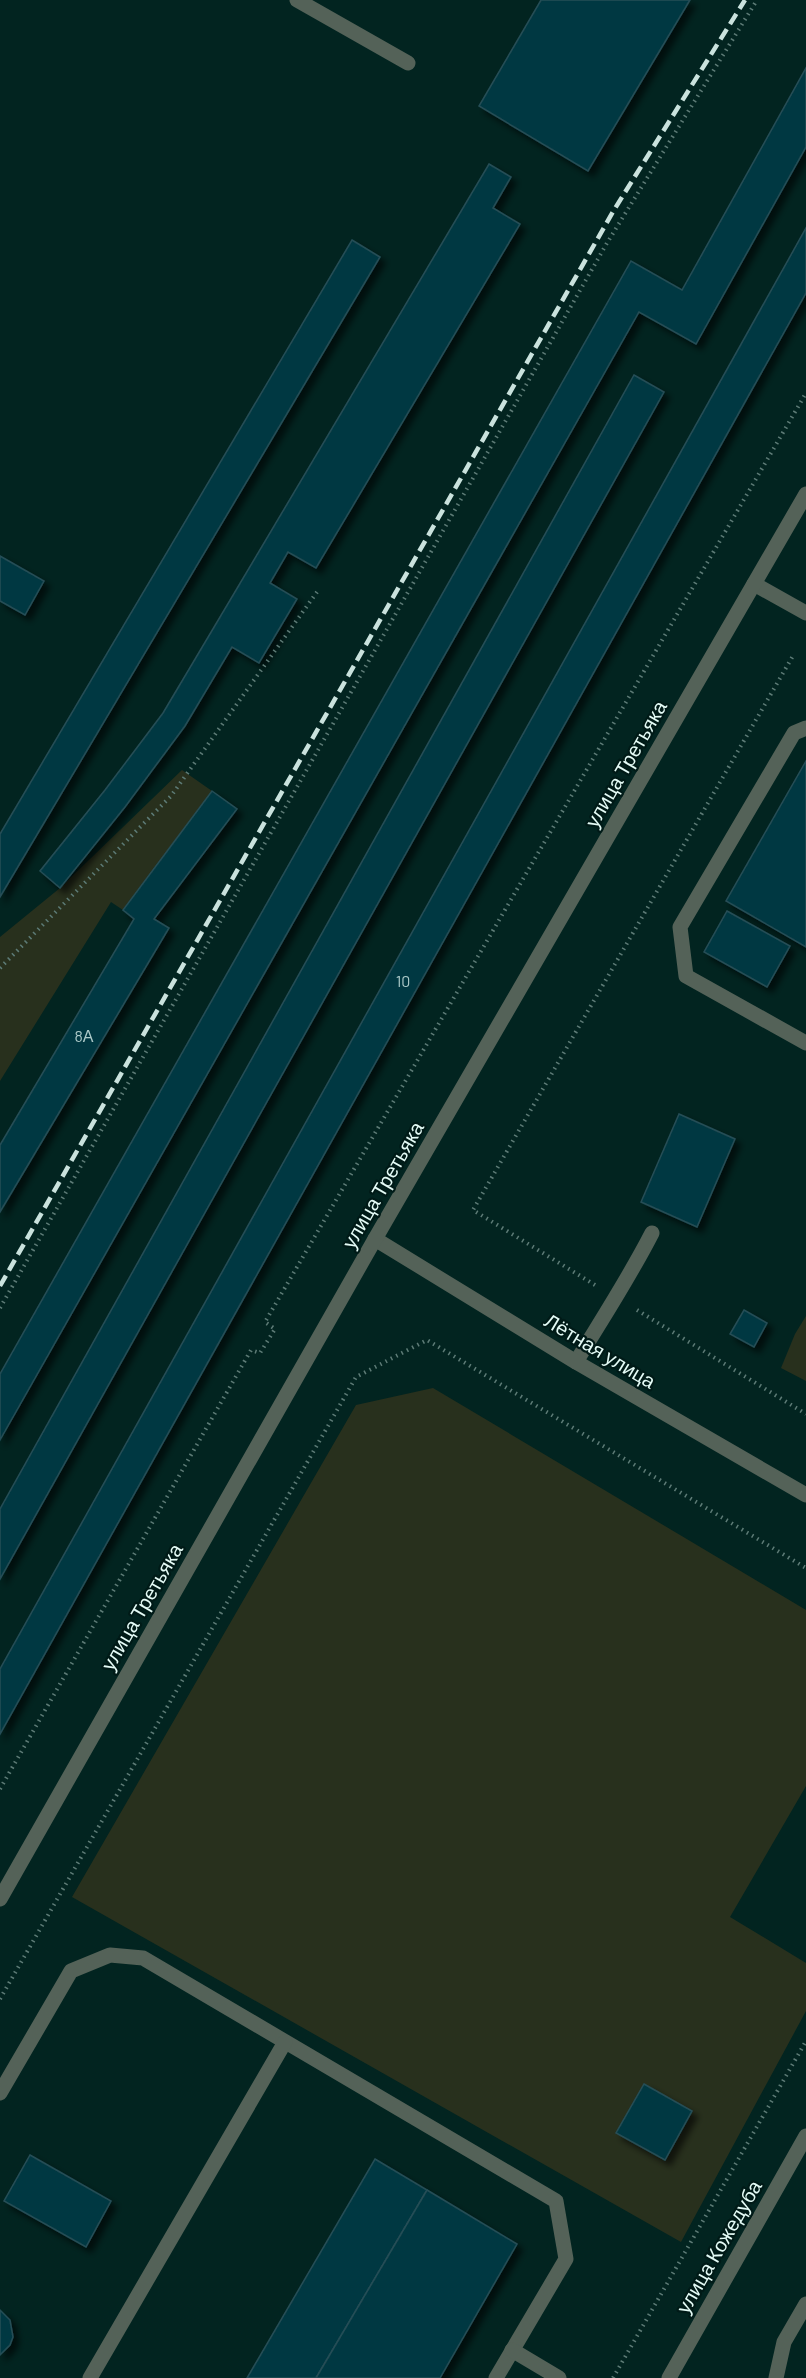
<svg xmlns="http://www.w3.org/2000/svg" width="806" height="2378" font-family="Barlow,sans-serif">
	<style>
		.green { fill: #28301d }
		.building { fill: #053942; stroke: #254e57; stroke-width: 1.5; filter: url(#shadow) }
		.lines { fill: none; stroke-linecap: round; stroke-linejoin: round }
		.path { stroke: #5d7b76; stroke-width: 4; stroke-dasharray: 1.5 4.5; stroke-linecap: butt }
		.lane { stroke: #546258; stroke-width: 15 }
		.street { stroke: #546258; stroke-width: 15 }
		.rail { stroke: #cae2dd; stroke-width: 4.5; stroke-dasharray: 12 6; stroke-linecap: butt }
		.labels { text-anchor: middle; stroke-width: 4.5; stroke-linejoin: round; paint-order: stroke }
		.number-label { font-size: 16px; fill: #accac9 }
		.street-label { font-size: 20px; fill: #e4fbf6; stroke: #001a17 }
	</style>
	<defs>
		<filter id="shadow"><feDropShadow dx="5.5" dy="5.5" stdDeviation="3" flood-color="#0009"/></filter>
	</defs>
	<rect width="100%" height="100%" fill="#022420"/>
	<g class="green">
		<path d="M182,770L212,791L123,910L111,902L0,1081V937L60,888Z"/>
		<path d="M806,1316V1381L781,1368L795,1334Z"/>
		<path d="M433,1388L806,1610V1786L730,1917L806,1963V2011L681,2242L72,1897L356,1405Z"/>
	</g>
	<g class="building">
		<path d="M541,0H690L588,171L479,106Z"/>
		<path d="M806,68V147L696,344L639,312L0,1440V1374L631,261L682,290Z"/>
		<path d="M489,164L511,177L493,208L520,224L316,568L288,552L270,583L297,599L259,663L232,647L185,726L125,807L60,888L40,871L105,790L163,713Z"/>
		<path d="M806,228V293L0,1734V1669Z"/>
		<path d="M352,240L380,257L0,897V834Z"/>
		<path d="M634,375L664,392L0,1579V1509Z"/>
		<path d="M0,556L44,581L25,615L0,601Z"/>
		<path d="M806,761V947L726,901Z"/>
		<path d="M212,791L237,809L154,919L169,928L0,1212V1145L134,919L123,910Z"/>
		<path d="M727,911L790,946L767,987L704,952Z"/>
		<path d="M679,1114L735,1139L697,1227L641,1202Z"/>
		<path d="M744,1310L767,1323L754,1347L730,1334Z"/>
		<path d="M644,2084L692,2111L665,2160L616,2133Z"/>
		<path d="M30,2155L111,2201L86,2247L4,2201Z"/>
		<path d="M375,2159L427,2190L316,2378H247Z"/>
		<path d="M427,2190L517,2244L440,2378H316Z"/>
		<path d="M0,2310L10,2320L13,2337L10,2345L0,2355Z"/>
	</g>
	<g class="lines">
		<g class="path">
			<path d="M0,968L171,796L317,592"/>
			<path d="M595,1285L473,1210L794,654"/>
			<path d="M0,1308L607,243L757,0"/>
			<path d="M637,1310L806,1414"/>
			<path d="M0,1789L251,1350L260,1353L275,1329L265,1322L806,393"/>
			<path d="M0,1999L356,1377L427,1340L806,1568"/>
			<path d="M613,2378L806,2041"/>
		</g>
		<g class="lane">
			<path d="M297,0L408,63"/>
			<path d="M754,584L806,613"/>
			<path d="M806,728L794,733L680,927L686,976L806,1043"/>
			<path d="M576,1362C602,1319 629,1278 652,1233"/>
			<path d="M0,2093L71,1971L110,1955L143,1958L556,2201L566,2259L496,2378"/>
			<path d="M512,2350L559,2378"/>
			<path d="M90,2378L285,2042"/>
			<path d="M776,2378L784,2342L806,2304"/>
		</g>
		<g class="street">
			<path d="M375,1239L576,1362L806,1495"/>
			<path d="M0,1899L375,1239L806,494"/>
			<path d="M669,2378L806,2136"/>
		</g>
		<path class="rail" d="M0,1286L614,210L745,0"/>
	</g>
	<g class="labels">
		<g class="number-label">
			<text x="403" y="987">10</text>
			<text x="84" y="1042">8А</text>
		</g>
		<g class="street-label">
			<text transform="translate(626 764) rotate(-60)" y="7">улица Третьяка</text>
			<text transform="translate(383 1185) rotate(-60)" y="7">улица Третьяка</text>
			<text transform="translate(600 1351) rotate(31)" y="7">Лётная улица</text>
			<text transform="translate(142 1607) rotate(-60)" y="7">улица Третьяка</text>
			<text transform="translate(719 2247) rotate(-60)" y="7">улица Кожедуба</text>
		</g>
	</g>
</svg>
